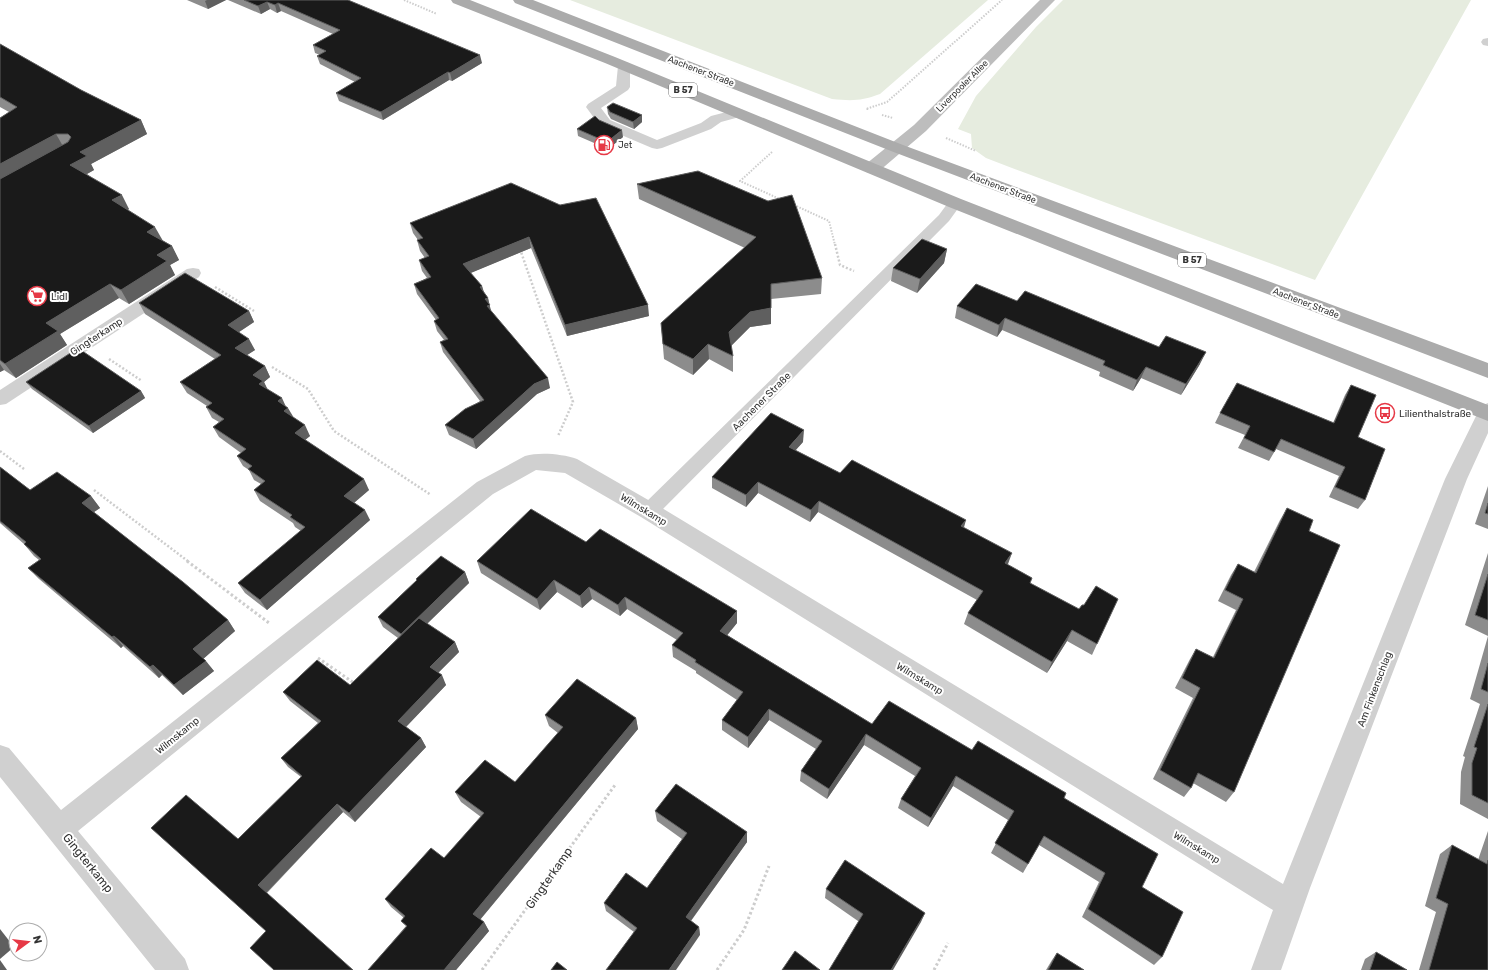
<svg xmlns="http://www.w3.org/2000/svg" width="1488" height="970" font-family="Rubik,sans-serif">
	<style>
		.green { fill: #e6ecdf }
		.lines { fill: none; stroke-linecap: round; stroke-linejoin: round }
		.path-far2 { stroke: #cdcdcd; stroke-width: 2; stroke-dasharray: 1.5 1.5; stroke-linecap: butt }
		.path-far1 { stroke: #cdcdcd; stroke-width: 2.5; stroke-dasharray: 2 2; stroke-linecap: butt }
		.path { stroke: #cdcdcd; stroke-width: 3; stroke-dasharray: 2.5 2.5; stroke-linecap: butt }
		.lane { fill: #d0d0d0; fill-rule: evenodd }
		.street { fill: #d0d0d0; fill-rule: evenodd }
		.secondary { fill: #bdbdbd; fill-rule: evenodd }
		.primary { fill: #ababab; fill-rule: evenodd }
		.wall { fill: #8c8c8c }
		.shaded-wall { fill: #5f5f5f }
		.building { fill: #1a1a1a; stroke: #5f5f5f }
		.labels { text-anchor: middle; stroke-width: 4; stroke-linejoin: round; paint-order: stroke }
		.far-street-label { font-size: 9px; fill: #333; stroke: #fff }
		.shield { fill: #fff; stroke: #707070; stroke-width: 1 }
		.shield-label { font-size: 9px; font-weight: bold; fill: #333 }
		.far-poi-label { font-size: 9px; fill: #333; stroke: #fff; text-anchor: start }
		.poi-label { font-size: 10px; fill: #333; stroke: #fff; text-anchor: start }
		.street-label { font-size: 10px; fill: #333; stroke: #fff }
		.near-street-label { font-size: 12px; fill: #333; stroke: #fff }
	</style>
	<rect width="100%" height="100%" fill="#fff"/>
	<g class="green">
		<path d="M570,0H988L880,94C861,101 852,101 832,99Z"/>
		<path d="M1063,0H1471L1315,280L1012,168L986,158L972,148L971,134L958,129L976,96L1036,27Z"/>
	</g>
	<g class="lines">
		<g class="path-far2">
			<path d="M404,0L437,14"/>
			<path d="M868,109H866L887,102L1002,0"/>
			<path d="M882,115L893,118"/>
			<path d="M946,138L976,151"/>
			<path d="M772,152L740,181L782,200"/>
			<path d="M794,205L829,221L835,245"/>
		</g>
		<g class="path-far1">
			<path d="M835,244L840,265L854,271"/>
			<path d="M520,249L573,402L558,436"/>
			<path d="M215,287L254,311"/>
			<path d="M109,359L142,381"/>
			<path d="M272,367L308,389L334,431L431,495"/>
			<path d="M0,451L24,469"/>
			<path d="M94,490L189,562"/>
		</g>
		<g class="path">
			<path d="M187,561L269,623"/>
			<path d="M318,658L354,683"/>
			<path d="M482,970L615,785"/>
			<path d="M717,970L744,930L769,866"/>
			<path d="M934,970L948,943"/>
		</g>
		<g class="lane">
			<path d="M1488,38V46L1483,45L1481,42L1483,39Z"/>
			<path d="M624,62L629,63L630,66V87L628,90L601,108L610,120L657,140L701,123L711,116L738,109L743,110L745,113L743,116L721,122L711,129L662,148L657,149L652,148L600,126L586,107L588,104L616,86L618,66L619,63Z"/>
			<path d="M955,198L960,200L962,203L949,221L656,516L649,519L642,516L639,511L642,506L939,215L950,200Z"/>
			<path d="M193,268L199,269L201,273L199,277L6,404L0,405V390L187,269Z"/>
		</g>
		<path class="street" d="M1488,403V433L1467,479L1310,888L1281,970H1251L1273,910L641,517L565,473L536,470L493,494L78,831L185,959L189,970H155L0,777V745L9,748L61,810L477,482L525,456C540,452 562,454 577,459L657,505L1283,884L1445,479L1481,406Z"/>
		<path class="secondary" d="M1040,0H1055L926,131L878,172L872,173L866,172L864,168L866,164L914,125Z"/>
		<g class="primary">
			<path d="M451,0H470L615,57L961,199L1488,405V421L949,207L605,63L453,3Z"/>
			<path d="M513,0H533L903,145L1488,363V378L891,151L515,3Z"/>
		</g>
	</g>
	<g class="wall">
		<path d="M187,0H226L208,9Z"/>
		<path d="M228,0H348L482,63L452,81L449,80L383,120L339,101L336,93L355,82L320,64L317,56L320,55L315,53L313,45L333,34L281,11L277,13L270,9L261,14Z"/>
		<path d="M0,44L81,90L141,120L147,134L91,164L94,170L87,174L129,209L128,210L162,240L172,246L179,260L170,265L175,275L129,304L119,298L63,332L60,334L67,345L16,378L4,370L0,372V118L9,112L0,107Z"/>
		<path d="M607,107L642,115V122L634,129L611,119L608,114Z"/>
		<path d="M577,129L623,137L608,149L578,136Z"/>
		<path d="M698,171L822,278L821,294L771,299V324L750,327L731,346L733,356V372L709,359L693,375L664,359L661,323L745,248L639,199L637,184Z"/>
		<path d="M511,183L649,316L567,336L531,248L470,273L482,286L484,292L488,298L491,311L550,388L537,394L476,449L449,435L445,425L480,401L443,352L440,342L444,340L437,331L434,321L436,320L417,294L414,284L427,278L422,271L419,260L425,258L420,251L417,240H418L413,233L410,223Z"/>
		<path d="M947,249L944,263L917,293L891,281L893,268Z"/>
		<path d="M1017,301L1159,347L1200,364L1181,395L1141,378L1133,391L1099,376L1100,372L1002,330L997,337L955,318L957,306Z"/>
		<path d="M139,303L249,311L254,322L239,332L255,350L247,355L265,366L270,377L264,382L267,389L285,406L293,417L310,436L305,440L369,490L354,503L370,520L267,610L245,593L238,583L301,531L295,527L293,523L260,501L254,490L261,484L254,480L249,470L243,466L237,456L241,453L219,437L213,427L219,422L212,418L206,407L207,406L187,393L180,382L215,359L145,314Z"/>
		<path d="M26,382L141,391L145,398L93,433L32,389Z"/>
		<path d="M1351,385L1358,437L1365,500L1358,509L1329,497L1339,476L1276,449L1269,461L1238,448L1245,435L1215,423L1220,413L1333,423L1345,395Z"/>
		<path d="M803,442L795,450L840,473L964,528L1008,565L1032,578L1030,583L1097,644L1092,655L1067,641L1047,673L964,624L968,613L977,600L818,512L810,522L758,493L746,507L712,488V477Z"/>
		<path d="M0,467L30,490L91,496L100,508L94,512L228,620L235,631L203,659L214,671L183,695L162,675L159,678L123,646L121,648L39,579L28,568L39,560L34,556L24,544L0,523Z"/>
		<path d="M1488,486V529L1475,524Z"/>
		<path d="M1287,508L1309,531L1234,792L1226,802L1193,783L1191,788L1184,797L1153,779L1193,698L1175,688L1190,659L1196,649L1213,657L1236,610L1218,601L1231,575L1238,564L1254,572L1280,520Z"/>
		<path d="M586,542L737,623L727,635L872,724L972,750L1064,798L1142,887L1162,957L1154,965L1082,917L1099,882L1039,845L1023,873L991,853L1008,820L953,786L928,827L898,808L901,799L915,776L864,745L827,799L800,781L801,771L816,749L769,720L748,748L722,730V720L737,700L696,673V671L673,657L672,645L677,640L627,609L620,616L592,599L582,608L557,592L540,610L481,573L477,561Z"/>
		<path d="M1488,553V819L1460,804L1461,772L1465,757L1463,756L1480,704L1470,699L1488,636L1465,625Z"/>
		<path d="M465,572L469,583L427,624L455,642L459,652L438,673L446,685L406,727L421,738L426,747L355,822L343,812L267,893L266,931L238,839L301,777L288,767L281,758L318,723L290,701L283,692L350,685L398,638L383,627L378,617L416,581V579Z"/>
		<path d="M545,715L636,718L638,729L480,920L484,922L489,931L456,970H368L406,926L401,921L404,918L391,907L385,899L444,858L481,817L461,802L455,792L515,782L558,733L549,726Z"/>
		<path d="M655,811L747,832V842L691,921L699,927L700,935L634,932L606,911L604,903L647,888L682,839L657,821Z"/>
		<path d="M1488,831V970H1419L1436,912L1425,906L1440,854L1452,845L1478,860Z"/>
		<path d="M826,889L921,922L858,921L825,898Z"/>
		<path d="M1376,952L1407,970H1361L1365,959Z"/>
		<path d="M1057,953L1084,970H1046L1052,960Z"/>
	</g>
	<g class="shaded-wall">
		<path d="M207,0H226L208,9L205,1Z"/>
		<path d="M267,2L270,9L261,14L258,6Z"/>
		<path d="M278,3L281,11L277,13L275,5Z"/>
		<path d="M480,55L482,63L452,81L450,73Z"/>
		<path d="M448,72L449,80L383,120L381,112Z"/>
		<path d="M642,115V122L634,129L633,122Z"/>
		<path d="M141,120L147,134L91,164L94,170L78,179L70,165L80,152Z"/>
		<path d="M622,130L623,137L608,149L607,142Z"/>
		<path d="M56,134L64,148L0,182V164Z"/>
		<path d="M122,195L129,209L120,214L112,200Z"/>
		<path d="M155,227L163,241L147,232Z"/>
		<path d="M529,237L531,248L466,275L463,264Z"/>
		<path d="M172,246L179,260L170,265L175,275L129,304L121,290L157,255Z"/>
		<path d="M947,249L944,263L917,293L920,279Z"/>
		<path d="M110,284L119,298L60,334L67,345L16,378L5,364L46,323Z"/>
		<path d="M482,286L485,297L480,287Z"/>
		<path d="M488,298L492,316L490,317L485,299Z"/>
		<path d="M648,305L649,316L567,336L565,325Z"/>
		<path d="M771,308V324L750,327L729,348V332L750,312Z"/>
		<path d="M249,311L254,322L233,336L228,325Z"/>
		<path d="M1005,318L1002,330L997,337L999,325Z"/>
		<path d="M249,339L255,350L241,359L235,348Z"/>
		<path d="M708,344L709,359L693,375V359Z"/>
		<path d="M1206,352L1200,364L1181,395L1186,384Z"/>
		<path d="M0,364L4,370L0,372Z"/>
		<path d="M265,366L270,377L264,382L269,392L260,385L253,375Z"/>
		<path d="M1146,367L1141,378L1133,391L1137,380Z"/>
		<path d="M548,378L550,388L537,394L476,449L473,439L534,384Z"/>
		<path d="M141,391L145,398L93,433L89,426Z"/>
		<path d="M282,398L287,409L278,401Z"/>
		<path d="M288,408L294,418L284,411Z"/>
		<path d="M305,425L310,436L300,444L295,433Z"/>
		<path d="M804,430L803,442L788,459L789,447Z"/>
		<path d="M364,479L369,490L349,507L344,496Z"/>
		<path d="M758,482V493L746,507V495Z"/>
		<path d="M91,496L100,508L91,514L82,503Z"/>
		<path d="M819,501L818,512L810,522L811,510Z"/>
		<path d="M365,510L370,520L267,610L260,600Z"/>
		<path d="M966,520L963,531L961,526Z"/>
		<path d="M1012,553L1008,564L1001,574L1005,563Z"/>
		<path d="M465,572L469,583L406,644L401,634Z"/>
		<path d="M554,580L557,592L540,610L537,599Z"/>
		<path d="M589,587L592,599L582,608L580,596Z"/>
		<path d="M625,597L627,609L620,616L618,605Z"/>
		<path d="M737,611V623L721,643L720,631Z"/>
		<path d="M228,620L235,631L202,660L193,649Z"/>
		<path d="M1072,630L1067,641L1047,673L1052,662Z"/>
		<path d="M114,636L123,646L121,648L112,637Z"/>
		<path d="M455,642L459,652L434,677L430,667Z"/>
		<path d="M206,661L214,671L183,695L174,685Z"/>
		<path d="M153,665L162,675L159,678L150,667Z"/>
		<path d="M442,675L446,685L403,730L398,721Z"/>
		<path d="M769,709V720L748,748V737Z"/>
		<path d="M636,718L638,729L478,922L473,914Z"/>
		<path d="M866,734L864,745L827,799L829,789Z"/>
		<path d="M421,738L426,747L355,822L349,813Z"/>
		<path d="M956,776L953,786L928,827L931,818Z"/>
		<path d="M337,804L343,812L266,893L258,885Z"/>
		<path d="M747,832V842L687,926L686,917Z"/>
		<path d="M925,913L921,922L893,970H891Z"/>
		<path d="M484,922L489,931L456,970H444Z"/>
		<path d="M699,927L700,935L676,970H669Z"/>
		<path d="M0,929L14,947L0,959Z"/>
		<path d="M0,960L7,970H0Z"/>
	</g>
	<g class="building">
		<path d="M244,0H348L480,55L450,73L448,72L381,112L336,93L361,78L317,56L326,51L313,45L340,30L278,3L275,5L267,2L258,6Z"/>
		<path d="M0,44L81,90L141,120L80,152L87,156L70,165L122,195L112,200L155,227L147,232L172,246L157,255L167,261L121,290L110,284L46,323L58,331L5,364L0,360V179L68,142L71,137L68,134H56L0,164V118L17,107L0,97Z"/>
		<path d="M613,103L642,115L633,122L610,112L607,107Z"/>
		<path d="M595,116L599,120L622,130L607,142L577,129Z"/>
		<path d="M698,171L768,201L792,195L822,278L771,284V308L750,312L729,332L733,356L708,344L693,359L663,344L661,323L756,237L637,184Z"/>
		<path d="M511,183L560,205L596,198L648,305L565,325L529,237L463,264L482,286L480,287L488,298L485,299L490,305L487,306L548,378L534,384L473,439L445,425L465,409L484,400L440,342L448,339L434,321L439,318L414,284L431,277L419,260L429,256L417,240L423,238L410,223Z"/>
		<path d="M922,239L947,249L920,279L893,268Z"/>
		<path d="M185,273L249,311L228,325L249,339L235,348L265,366L253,375L263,381L259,384L282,398L278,401L288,408L284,411L305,425L295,433L364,479L344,496L365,510L260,600L238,583L305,527L290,517L292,515L254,490L265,481L248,469L252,466L237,456L246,449L213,427L224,419L206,407L212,403L180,382L221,355L139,303Z"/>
		<path d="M976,284L1017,301L1025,291L1159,347L1166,336L1206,352L1186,384L1146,367L1137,380L1103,365L1105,361L1005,318L999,325L957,306Z"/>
		<path d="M78,348L141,391L89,426L26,382Z"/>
		<path d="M1237,383L1334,423L1351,385L1376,395L1358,437L1385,449L1365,500L1335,487L1345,467L1281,439L1274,452L1244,438L1250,426L1220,413Z"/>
		<path d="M771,413L804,430L789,447L840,473L852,460L966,520L961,526L1012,553L1005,563L1032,578L1030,583L1079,609L1082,605H1084L1096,586L1118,599L1097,644L1072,630L1052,662L968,613L983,591L819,501L811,510L758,482L746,495L712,477Z"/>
		<path d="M0,467L30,490L57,472L91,496L82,503L183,582L228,620L193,649L206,661L174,685L153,665L150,667L114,636L112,637L28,568L41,559L24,544L26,542L0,521Z"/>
		<path d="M1488,503V514L1485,513Z"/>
		<path d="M1287,508L1313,520L1309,531L1340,545L1234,792L1198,773L1191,788L1160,770L1200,688L1182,678L1196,649L1214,658L1243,599L1225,590L1238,564L1256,573Z"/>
		<path d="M531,509L586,542L600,529L737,611L720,631L872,724L889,701L972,750L978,741L1066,793L1064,798L1158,854L1142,887L1183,912L1162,957L1088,909L1105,873L1044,836L1028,864L995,843L1014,811L956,776L931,818L901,799L921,768L866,734L829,789L801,771L822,741L769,709L748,737L722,720L743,692L695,662L696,660L672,645L683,633L625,597L618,605L589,587L580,596L554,580L537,599L477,561Z"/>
		<path d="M441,556L465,572L401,634L378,617L417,580L416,579Z"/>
		<path d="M1488,574V620L1475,615Z"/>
		<path d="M419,618L455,642L430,667L442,675L398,721L421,738L349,813L337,804L258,885L353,970H274L250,948L266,931L151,828L186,795L238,839L302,776L281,758L321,721L283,692L317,660L350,685Z"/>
		<path d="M1488,663V692L1481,689Z"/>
		<path d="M577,679L636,718L473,914L484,922L444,970H368L407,926L401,921L405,916L385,899L431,848L444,858L484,813L455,792L485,760L515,782L563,727L545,715Z"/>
		<path d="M1488,704V803L1472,795V763L1477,748L1474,747Z"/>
		<path d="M676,784L747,832L686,917L699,927L669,970H606L637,928L604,903L626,873L647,888L687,833L655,811Z"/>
		<path d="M1452,845L1487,864L1488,860V970H1429L1448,904L1436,898Z"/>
		<path d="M845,860L925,913L891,970H829L863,914L826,889Z"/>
		<path d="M795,951L820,970H782Z"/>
		<path d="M1376,952L1407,970H1370Z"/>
		<path d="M1057,953L1084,970H1048Z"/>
		<path d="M557,962L567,970H551Z"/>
	</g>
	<defs>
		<g id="fuel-ring" transform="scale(1)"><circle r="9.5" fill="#fff" stroke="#e63946" stroke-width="1.5"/><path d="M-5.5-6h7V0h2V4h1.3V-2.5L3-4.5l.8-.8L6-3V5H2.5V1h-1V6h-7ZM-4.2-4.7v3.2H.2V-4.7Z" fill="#e63946"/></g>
		<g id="supermarket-ring" transform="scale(1)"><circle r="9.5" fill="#fff" stroke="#e63946" stroke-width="1.5"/><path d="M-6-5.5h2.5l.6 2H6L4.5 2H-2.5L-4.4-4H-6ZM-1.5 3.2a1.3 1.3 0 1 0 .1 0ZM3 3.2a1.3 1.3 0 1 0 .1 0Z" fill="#e63946"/></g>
		<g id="bus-ring" transform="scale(1)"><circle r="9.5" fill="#fff" stroke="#e63946" stroke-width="1.5"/><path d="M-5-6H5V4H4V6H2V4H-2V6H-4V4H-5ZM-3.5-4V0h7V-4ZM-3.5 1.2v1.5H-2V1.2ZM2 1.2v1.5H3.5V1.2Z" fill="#e63946"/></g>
	</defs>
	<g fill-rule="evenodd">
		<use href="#fuel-ring" x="604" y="145"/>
		<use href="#supermarket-ring" x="37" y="296"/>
		<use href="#bus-ring" x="1385" y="413"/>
	</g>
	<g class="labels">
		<g class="far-street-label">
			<text transform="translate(701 71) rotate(21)" y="3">Aachener Straße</text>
			<text transform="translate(962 86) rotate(-45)" y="3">Liverpooler Allee</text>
			<text transform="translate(1003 188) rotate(21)" y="3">Aachener Straße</text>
			<text transform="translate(1306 303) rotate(21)" y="3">Aachener Straße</text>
		</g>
		<g class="shield">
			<rect x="669" y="83" width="28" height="14" rx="3"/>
			<rect x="1178" y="253" width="28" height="14" rx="3"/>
		</g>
		<g class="shield-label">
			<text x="683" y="93">B 57</text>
			<text x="1192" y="263">B 57</text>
		</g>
		<g class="far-poi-label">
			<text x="618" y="148">Jet</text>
		</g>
		<g class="poi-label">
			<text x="51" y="300">Lidl</text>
			<text x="1399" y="417">Lilienthalstraße</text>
		</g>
		<g class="street-label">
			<text transform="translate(96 336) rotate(-33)" y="4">Gingterkamp</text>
			<text transform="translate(761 401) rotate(-45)" y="4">Aachener Straße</text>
			<text transform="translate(644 509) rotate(31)" y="4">Wilmskamp</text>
			<text transform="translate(920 678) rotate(31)" y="4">Wilmskamp</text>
			<text transform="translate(1374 689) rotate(-69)" y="4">Am Finkenschlag</text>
			<text transform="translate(177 735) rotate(-39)" y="4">Wilmskamp</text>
			<text transform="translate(1197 847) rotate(31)" y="4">Wilmskamp</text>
		</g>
		<g class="near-street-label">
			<text transform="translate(88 863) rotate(51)" y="4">Gingterkamp</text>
			<text transform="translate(549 878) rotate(-55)" y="4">Gingterkamp</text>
		</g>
	</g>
	<g transform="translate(28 942) rotate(75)"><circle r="19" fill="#ffffff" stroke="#adadad"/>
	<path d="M0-3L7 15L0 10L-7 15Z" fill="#e63946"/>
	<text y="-6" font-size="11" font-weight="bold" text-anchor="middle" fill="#333333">N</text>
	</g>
</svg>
